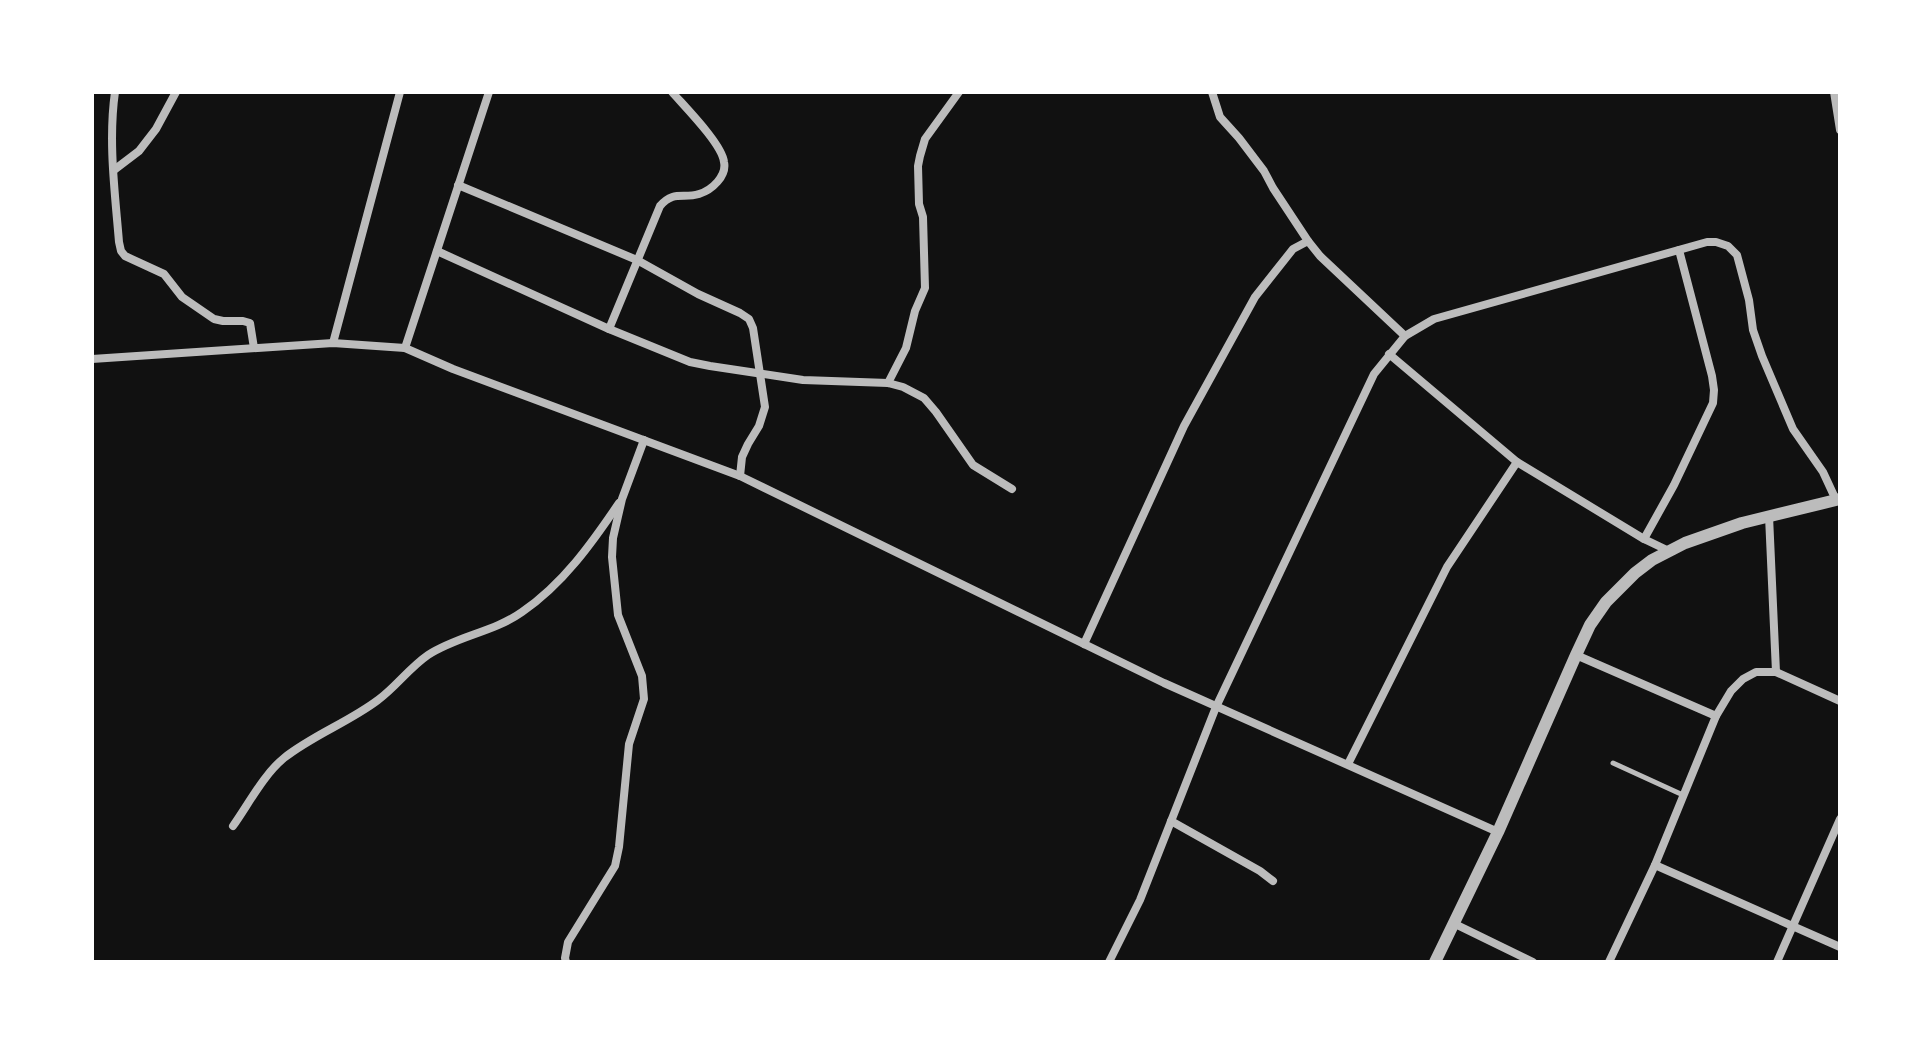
<svg xmlns="http://www.w3.org/2000/svg" width="1932" height="1054" font-family="'Exo 2',sans-serif">
	<style>
		.lines { fill: none; stroke-linecap: round; stroke-linejoin: round }
		.service { stroke: #bcbcbc; stroke-width: 5 }
		.minor { stroke: #bcbcbc; stroke-width: 8 }
		.tertiary { stroke: #bcbcbc; stroke-width: 12 }
	</style>
	<rect width="100%" height="100%" fill="#111"/>
	<g class="lines">
		<path class="service" d="M1613,763L1683,795"/>
		<g class="minor">
			<path d="M115,92C108,141 115,193 119,242L121,251L125,256L164,274L182,297L214,319L223,321H243L250,323L254,348"/>
			<path d="M1212,92L1220,117L1239,138L1264,171L1273,188L1308,241"/>
			<path d="M1834,92L1840,130"/>
			<path d="M114,170L139,151L156,129L176,92"/>
			<path d="M458,185L637,260L698,294L740,313L749,319L753,328L765,407L759,426L748,444L742,457L740,476"/>
			<path d="M437,251L609,329L690,362L710,366L803,380L888,383L903,387L924,398L936,412L973,465L1012,489"/>
			<path d="M609,329L660,206C674,190 683,199 699,194C712,190 727,176 724,162C722,144 685,107 672,92"/>
			<path d="M333,343L400,92"/>
			<path d="M405,348L489,92"/>
			<path d="M1389,354L1517,462L1644,539L1669,551"/>
			<path d="M92,359L333,343L405,348L453,369L740,476L1164,683L1498,832"/>
			<path d="M888,383L906,348L915,311L925,288L923,217L919,204L918,166L920,156L925,139L959,92"/>
			<path d="M1769,516L1776,672"/>
			<path d="M1644,539L1674,485L1713,403L1714,390L1712,376L1679,250"/>
			<path d="M1084,644L1184,426L1255,297L1293,249L1308,241L1320,256L1405,336"/>
			<path d="M1576,655L1716,716"/>
			<path d="M1348,764L1447,567L1517,462"/>
			<path d="M1171,821L1260,871L1273,881"/>
			<path d="M233,826C248,805 264,774 284,758C313,735 349,722 378,700C396,687 409,668 428,655C457,636 494,632 522,612C563,584 592,543 619,503"/>
			<path d="M1655,865L1840,947"/>
			<path d="M1455,924L1533,962"/>
			<path d="M566,962L565,958L568,942L615,866L619,847L629,744L644,699L642,676L618,615L612,557L613,538L622,499L644,440"/>
			<path d="M1109,962L1140,900L1216,707L1374,374L1405,336L1434,319L1707,242H1716L1728,246L1737,255L1749,300L1753,330L1762,356L1793,429L1823,472L1836,500"/>
			<path d="M1609,962L1655,865L1716,716L1731,691L1743,679L1756,672H1776L1840,701"/>
			<path d="M1777,962L1840,819"/>
		</g>
		<path class="tertiary" d="M1435,962L1498,832L1576,655L1590,625L1606,602L1635,573L1652,560L1685,543L1742,523L1840,499"/>
	</g>
	<rect width="1932" height="1054" fill="none" stroke="#ffffff" stroke-width="188"/>
</svg>
